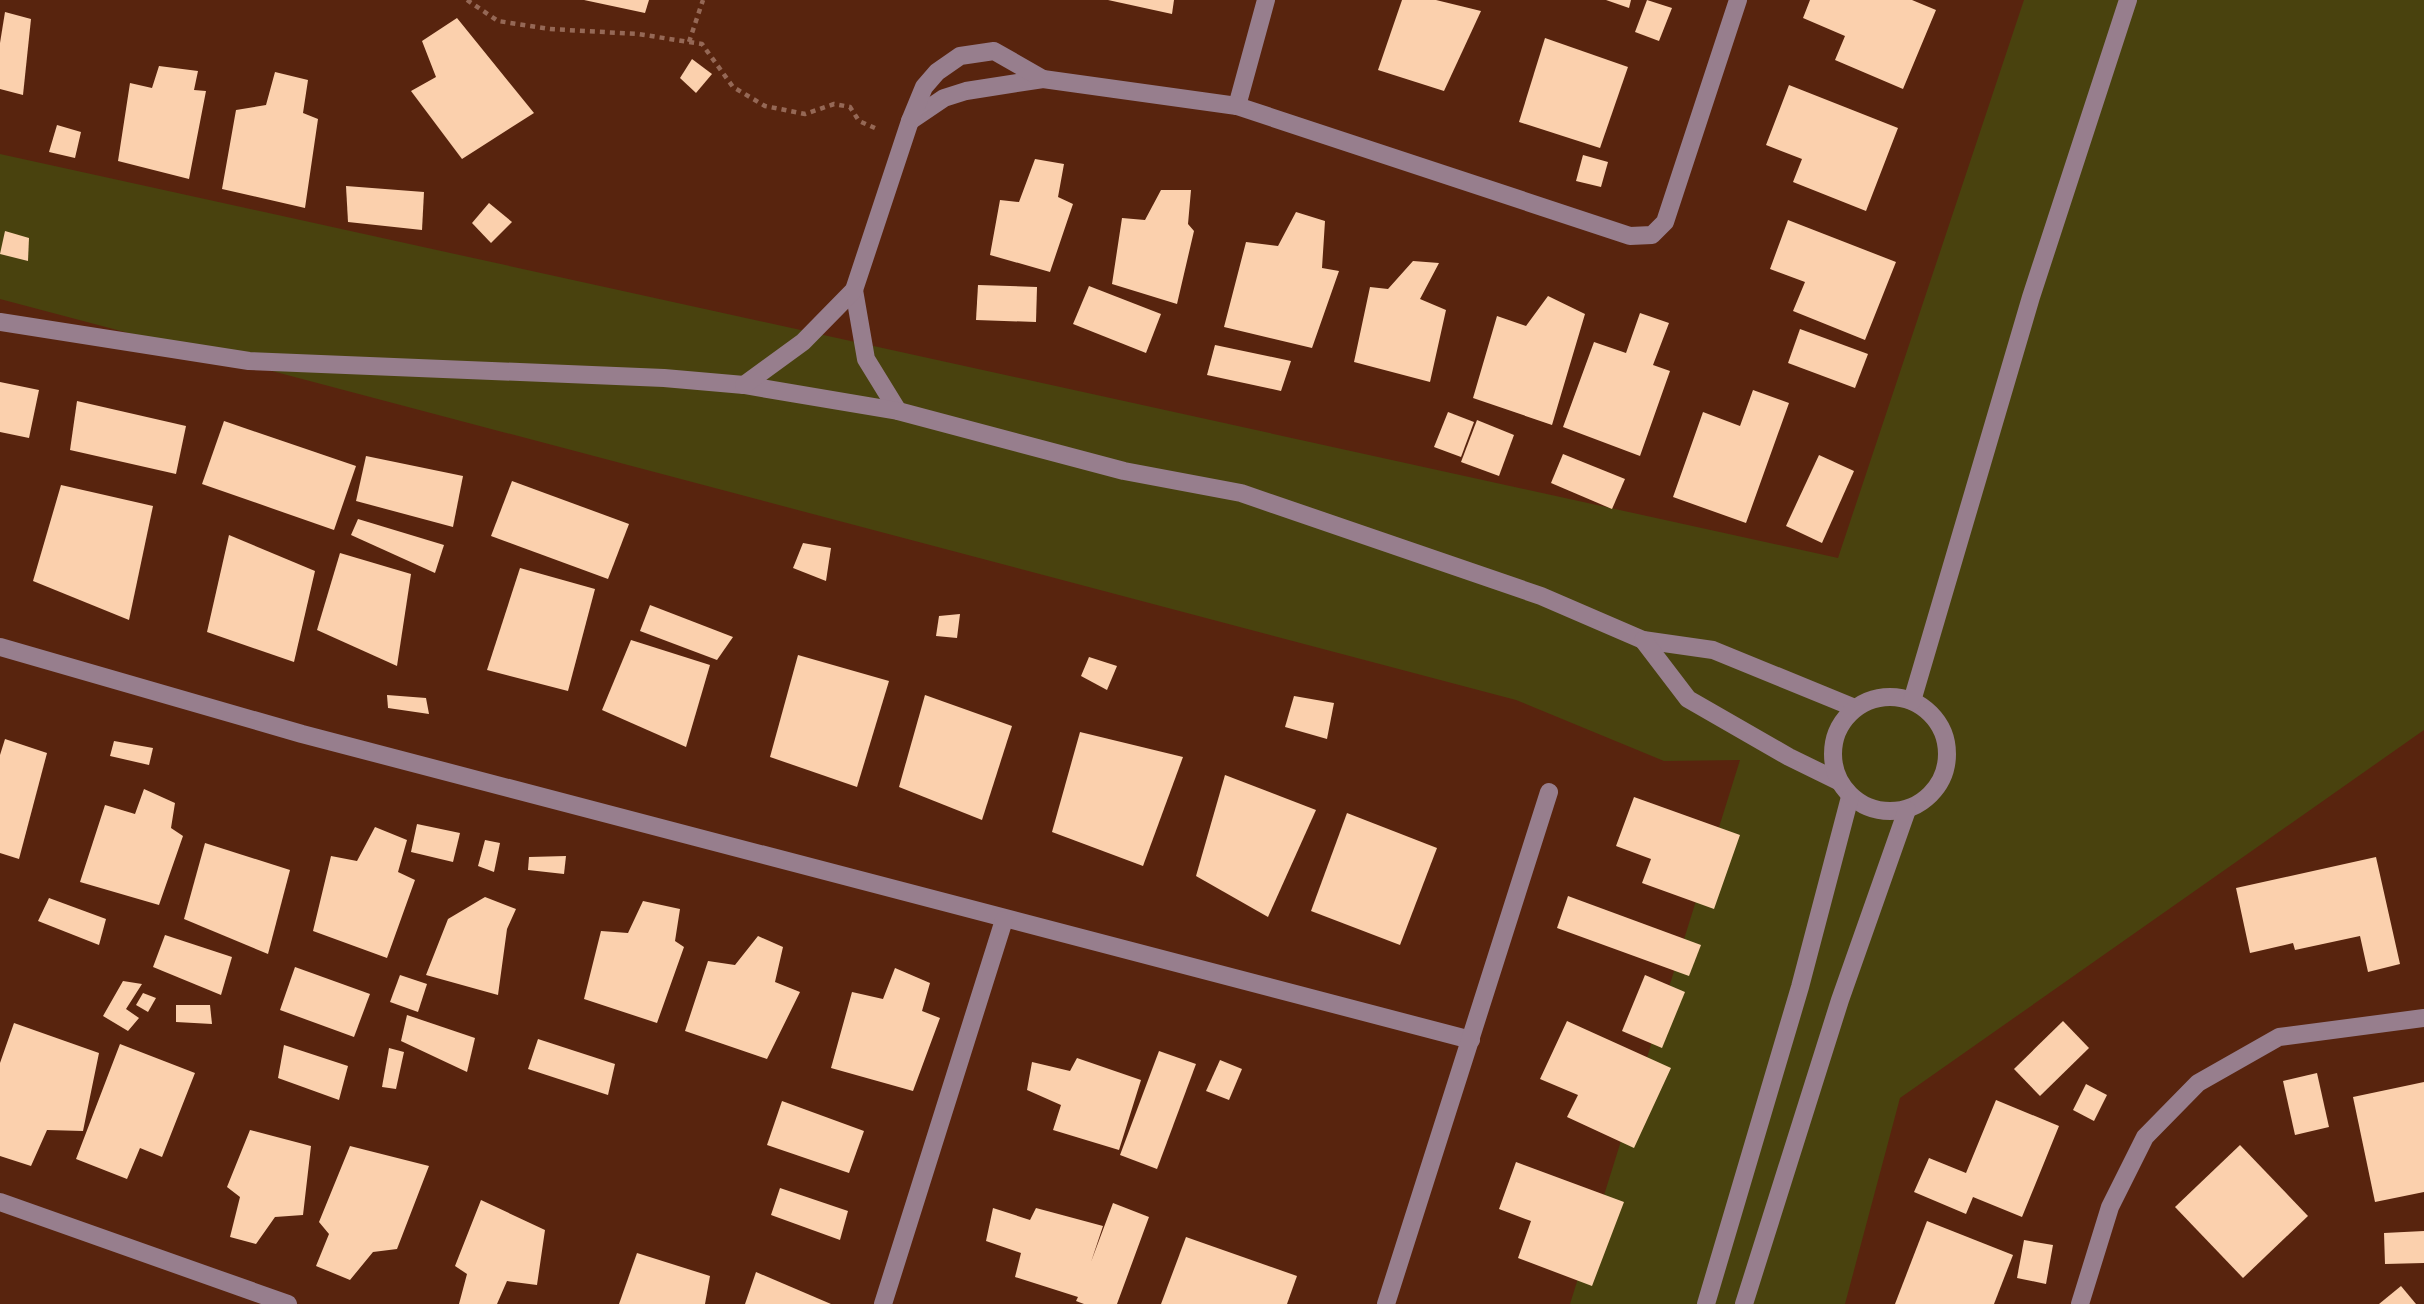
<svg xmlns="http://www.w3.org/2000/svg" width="2424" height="1304" font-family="Karla,sans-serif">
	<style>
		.green { fill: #49420e }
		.building { fill: #fbd0ad }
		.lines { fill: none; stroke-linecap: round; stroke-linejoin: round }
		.path { stroke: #956856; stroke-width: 4.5; stroke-dasharray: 5 5; stroke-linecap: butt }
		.minor { stroke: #977e8d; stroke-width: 18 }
	</style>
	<rect width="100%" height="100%" fill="#58240e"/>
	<path class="green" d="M2024,0H2424V730L1900,1098L1845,1304H1570L1740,760L1664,761L1516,700L0,299V154L1838,558Z"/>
	<g class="building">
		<path d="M584,0H649L645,13Z"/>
		<path d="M1108,0H1174L1172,14Z"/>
		<path d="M1402,0H1436L1481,11L1444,91L1378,70Z"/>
		<path d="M1606,0H1631L1629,8Z"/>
		<path d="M1647,0L1672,8L1659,41L1635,32Z"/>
		<path d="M1810,0H1912L1936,10L1903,89L1835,60L1845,36L1803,18Z"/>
		<path d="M5,12L31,19L23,95L0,89V43Z"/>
		<path d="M457,18L534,113L462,159L411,91L436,77L422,41Z"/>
		<path d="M1545,38L1628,67L1600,148L1519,122Z"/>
		<path d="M692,59L712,74L696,93L680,78Z"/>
		<path d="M159,66L198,71L194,90L206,91L189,179L118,161L130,83L152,88Z"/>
		<path d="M275,72L308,80L303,113L318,119L305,208L222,189L236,110L266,105Z"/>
		<path d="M1789,85L1898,128L1866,211L1793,182L1802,159L1766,145Z"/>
		<path d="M57,125L81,132L75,158L49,152Z"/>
		<path d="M1583,155L1608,162L1601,187L1576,181Z"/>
		<path d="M1035,159L1064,164L1058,197L1073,204L1050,272L990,255L1000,200L1019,202Z"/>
		<path d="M346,186L424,192L422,230L348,222Z"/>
		<path d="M1161,190H1191L1188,224L1194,231L1177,304L1112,284L1122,218L1145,220Z"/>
		<path d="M489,203L512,222L491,243L472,223Z"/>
		<path d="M1296,212L1325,221L1322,268L1339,271L1312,348L1224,327L1246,242L1278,246Z"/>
		<path d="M1788,220L1896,262L1865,340L1793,311L1805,282L1770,269Z"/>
		<path d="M5,231L29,238L28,261L0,254Z"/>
		<path d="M1413,261L1439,263L1420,299L1446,310L1430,382L1354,362L1370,287L1388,289Z"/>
		<path d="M978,285L1037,287L1036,322L976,320Z"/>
		<path d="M1089,286L1161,314L1146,353L1073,324Z"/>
		<path d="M1548,296L1585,314L1552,425L1473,398L1497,316L1526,326Z"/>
		<path d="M1640,313L1669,323L1653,365L1670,371L1640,456L1563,427L1594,342L1626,353Z"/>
		<path d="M1800,329L1868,354L1855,388L1788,363Z"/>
		<path d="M1215,345L1291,361L1281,391L1207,375Z"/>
		<path d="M0,382L39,390L29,438L0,432Z"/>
		<path d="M1753,390L1789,403L1746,523L1673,497L1703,412L1740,426Z"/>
		<path d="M77,401L186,426L176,474L70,450Z"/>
		<path d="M1448,412L1474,422L1461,457L1434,447Z"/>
		<path d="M1477,420L1514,435L1499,476L1461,462Z"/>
		<path d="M224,421L356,466L334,530L202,484Z"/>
		<path d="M1563,454L1625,479L1612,509L1551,483Z"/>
		<path d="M1819,455L1854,471L1822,543L1786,526Z"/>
		<path d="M366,456L463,476L453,527L356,501Z"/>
		<path d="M512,481L629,524L608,579L491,536Z"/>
		<path d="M61,485L153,506L129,620L33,581Z"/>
		<path d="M358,519L444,545L435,573L351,535Z"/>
		<path d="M229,535L315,571L294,662L207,632Z"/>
		<path d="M803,543L831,548L826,581L793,568Z"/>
		<path d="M340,553L411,574L397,666L317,630Z"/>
		<path d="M520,568L595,589L568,691L487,670Z"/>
		<path d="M650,605L733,637L717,660L640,631Z"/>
		<path d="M960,614L957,638L936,636L939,616Z"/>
		<path d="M631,640L710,665L686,747L602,710Z"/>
		<path d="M798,655L889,681L857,787L770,757Z"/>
		<path d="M1089,657L1117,666L1107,690L1081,676Z"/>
		<path d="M387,695L426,698L429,714L388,708Z"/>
		<path d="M925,695L1012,726L982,820L899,787Z"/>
		<path d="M1294,696L1334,703L1327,739L1285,727Z"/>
		<path d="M1080,732L1183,757L1143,866L1052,832Z"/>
		<path d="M5,739L47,753L19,859L0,853V755Z"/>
		<path d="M114,741L153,748L149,765L110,756Z"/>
		<path d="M1225,775L1316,810L1268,917L1196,876Z"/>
		<path d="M144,789L175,803L171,828L183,836L159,905L80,882L105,805L135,814Z"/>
		<path d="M1634,797L1740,835L1714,909L1642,883L1651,859L1616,846Z"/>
		<path d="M1347,813L1437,848L1400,945L1311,911Z"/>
		<path d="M417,824L460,833L453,862L411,852Z"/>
		<path d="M375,827L407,840L398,872L415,880L387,958L313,931L331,856L357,861Z"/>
		<path d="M485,840L500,843L494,872L478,866Z"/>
		<path d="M205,843L290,870L268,954L184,919Z"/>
		<path d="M566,856L564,874L528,870L529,857Z"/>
		<path d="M2376,857L2400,964L2368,972L2360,936L2295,950L2293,943L2250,953L2236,888Z"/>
		<path d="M1568,896L1701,945L1689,976L1557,928Z"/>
		<path d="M485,897L516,909L507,929L498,995L426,975L448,919Z"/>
		<path d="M49,898L106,919L99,945L38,921Z"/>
		<path d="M643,901L680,909L675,941L684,947L657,1023L584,999L601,931L628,933Z"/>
		<path d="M165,935L232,957L221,995L153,967Z"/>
		<path d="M758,936L783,947L775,982L800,992L767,1059L685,1031L708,961L735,965Z"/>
		<path d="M295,967L370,994L354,1037L280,1010Z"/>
		<path d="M895,968L930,983L922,1011L940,1018L913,1091L831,1068L852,992L883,999Z"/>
		<path d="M400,975L427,984L418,1012L390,1002Z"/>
		<path d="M1645,975L1685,992L1662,1048L1622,1031Z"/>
		<path d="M123,981L142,984L126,1009L139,1018L128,1031L103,1016Z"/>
		<path d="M143,993L156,998L148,1012L136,1005Z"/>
		<path d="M176,1005H210L212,1024L176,1022Z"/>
		<path d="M407,1015L475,1038L467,1072L401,1041Z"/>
		<path d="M1567,1021L1671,1068L1634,1148L1567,1117L1578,1095L1540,1079Z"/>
		<path d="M2063,1021L2089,1048L2040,1096L2014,1069Z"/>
		<path d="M14,1023L99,1053L83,1131L47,1130L31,1166L0,1156V1063Z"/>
		<path d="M538,1039L615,1064L608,1095L528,1069Z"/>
		<path d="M120,1044L195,1073L162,1157L140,1148L127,1179L76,1159Z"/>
		<path d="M284,1045L348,1066L339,1100L278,1078Z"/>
		<path d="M389,1048L404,1052L396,1089L382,1087Z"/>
		<path d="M1159,1051L1196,1064L1157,1169L1120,1155Z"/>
		<path d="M1077,1058L1141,1080L1119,1150L1053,1130L1061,1105L1027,1090L1032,1062L1070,1071Z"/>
		<path d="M1220,1060L1242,1069L1229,1100L1206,1091Z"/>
		<path d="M2317,1073L2329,1127L2295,1135L2283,1081Z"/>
		<path d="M2424,1082V1192L2375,1202L2353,1097Z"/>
		<path d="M2086,1084L2107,1095L2094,1121L2073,1110Z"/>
		<path d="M1996,1100L2059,1126L2022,1217L1973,1197L1966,1214L1914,1192L1929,1158L1966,1173Z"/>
		<path d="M782,1101L864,1131L849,1173L767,1145Z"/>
		<path d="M250,1130L311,1146L303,1215L275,1217L256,1244L230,1237L240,1197L227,1187Z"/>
		<path d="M2240,1145L2308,1216L2243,1278L2175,1207Z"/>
		<path d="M350,1146L429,1166L397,1249L373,1252L350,1280L316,1266L329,1234L319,1222Z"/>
		<path d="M1516,1162L1624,1202L1592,1286L1518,1258L1531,1221L1499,1209Z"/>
		<path d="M780,1188L848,1211L840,1240L771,1215Z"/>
		<path d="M481,1200L545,1230L537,1285L507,1281L497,1304H459L467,1274L455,1266Z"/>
		<path d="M1113,1203L1149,1217L1117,1304H1084L1076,1301L1078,1297L1015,1277L1021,1253L986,1241L993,1208L1030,1220L1036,1208L1103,1226L1091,1262Z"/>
		<path d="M1927,1221L2013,1255L1994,1304H1895Z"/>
		<path d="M2424,1231V1263L2385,1264L2384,1233Z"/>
		<path d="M1186,1237L1297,1276L1287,1304H1161Z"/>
		<path d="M2024,1240L2053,1245L2046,1284L2017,1278Z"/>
		<path d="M637,1253L710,1276L705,1304H619Z"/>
		<path d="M756,1272L831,1304H745Z"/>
		<path d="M2401,1286L2416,1304H2379Z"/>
	</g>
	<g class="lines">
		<g class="path">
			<path d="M467,0L498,21L550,29L638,34L702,44L733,87L765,106L805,114L834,104L850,107L859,121L875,128"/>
			<path d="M689,42L703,0"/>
		</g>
		<g class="minor">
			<path d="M1237,106L1266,0"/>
			<path d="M910,121L944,98L966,91L1043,79L1237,106L1630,236L1652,235L1665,222L1738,0"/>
			<path d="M854,290L866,359L898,411"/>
			<path d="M0,322L249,361L664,378L744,385L898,411L1124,471L1241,493L1541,596L1643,640L1713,650L1855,708"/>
			<path d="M744,385L803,342L854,290L910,121L924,87L937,72L960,56L994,51L1043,79"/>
			<path d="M1643,640L1688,699L1789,757L1838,781"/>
			<path d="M0,647L302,734L1471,1040"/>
			<circle cx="1890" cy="754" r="57"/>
			<path d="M1912,701L2031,297L2128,0"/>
			<path d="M0,1202L288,1304"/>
			<path d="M883,1304L1004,920"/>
			<path d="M1386,1304L1549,792"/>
			<path d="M1706,1304L1800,987L1850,797"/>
			<path d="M1744,1304L1840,1000L1907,810"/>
			<path d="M2080,1304L2110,1207L2145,1137L2198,1083L2279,1037L2424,1018"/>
		</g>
	</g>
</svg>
